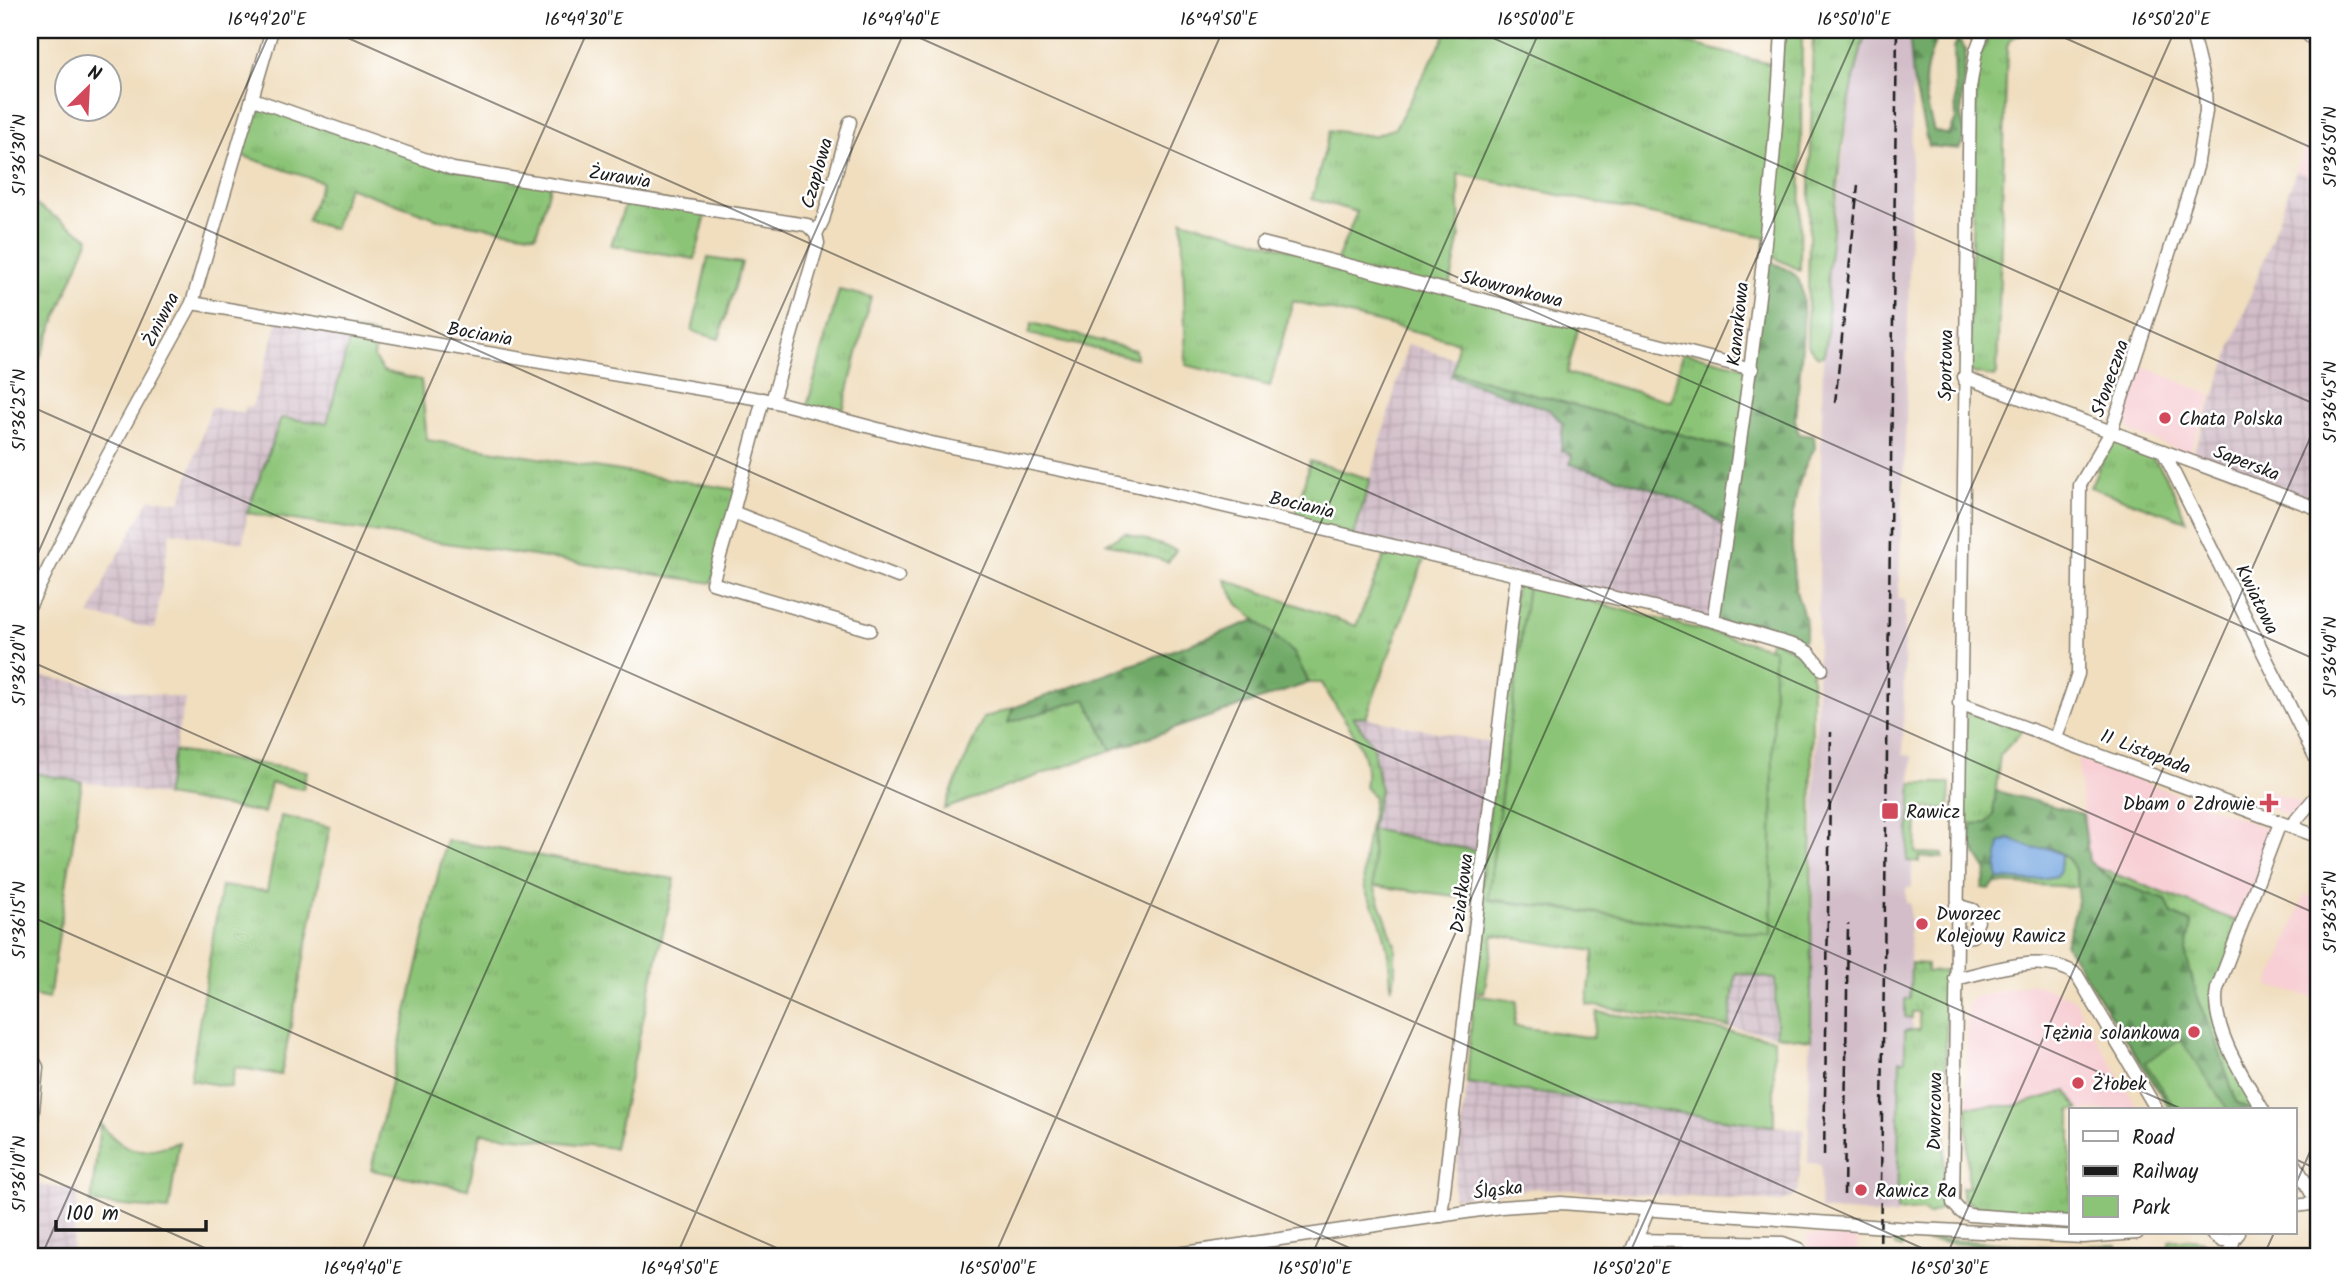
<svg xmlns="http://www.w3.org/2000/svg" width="2349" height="1287" font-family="Kalam,sans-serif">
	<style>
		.built { fill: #f7cfd4 }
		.industrial { fill: url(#industrial-grid) }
		.railway { fill: #d2bdc8 }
		.grass { fill: url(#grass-tufts); stroke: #54704a; stroke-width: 2 }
		.forest { fill: url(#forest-firs); stroke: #466342; stroke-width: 2 }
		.green { fill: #8cc477; stroke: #54704a; stroke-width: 2 }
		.water { fill: #77a7e1; stroke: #4a627e; stroke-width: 2 }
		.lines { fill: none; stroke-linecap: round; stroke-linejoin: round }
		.minor-casing { stroke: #867d6e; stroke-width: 15 }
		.minor { stroke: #fff; stroke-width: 12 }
		.rail { stroke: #1c1c1c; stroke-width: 2.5; stroke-dasharray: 10 5; stroke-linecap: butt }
		.ticks { fill: none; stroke: #1c1c1c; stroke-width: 2; stroke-opacity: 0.45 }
		.poi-dot { fill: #d1495b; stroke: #fff; stroke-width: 2.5 }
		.labels { text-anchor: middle; stroke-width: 5; stroke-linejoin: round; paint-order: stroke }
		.street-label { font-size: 19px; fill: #1c1c1c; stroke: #fff }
		.poi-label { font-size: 19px; fill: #1c1c1c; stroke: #fff; text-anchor: start }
		.neatline { fill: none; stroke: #1c1c1c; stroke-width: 2.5 }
		.ticks-label { font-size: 18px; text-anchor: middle; fill: #1c1c1c }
	</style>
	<defs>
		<pattern id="industrial-grid" width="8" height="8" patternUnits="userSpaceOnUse" patternTransform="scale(1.75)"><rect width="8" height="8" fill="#d2bdc8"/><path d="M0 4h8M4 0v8" fill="none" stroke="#b4a2ab"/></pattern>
		<pattern id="grass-tufts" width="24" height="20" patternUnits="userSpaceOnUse" patternTransform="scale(1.75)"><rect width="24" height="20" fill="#8cc477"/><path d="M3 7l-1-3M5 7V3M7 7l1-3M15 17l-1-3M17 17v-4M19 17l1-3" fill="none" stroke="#78a866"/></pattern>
		<pattern id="forest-firs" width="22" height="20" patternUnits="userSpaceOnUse" patternTransform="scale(1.75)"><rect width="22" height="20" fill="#71aa68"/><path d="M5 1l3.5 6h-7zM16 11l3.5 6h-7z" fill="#5c8a55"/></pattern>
	</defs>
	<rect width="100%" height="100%" fill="#fff"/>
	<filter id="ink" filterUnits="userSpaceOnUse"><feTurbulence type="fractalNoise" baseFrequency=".0143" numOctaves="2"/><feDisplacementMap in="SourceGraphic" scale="14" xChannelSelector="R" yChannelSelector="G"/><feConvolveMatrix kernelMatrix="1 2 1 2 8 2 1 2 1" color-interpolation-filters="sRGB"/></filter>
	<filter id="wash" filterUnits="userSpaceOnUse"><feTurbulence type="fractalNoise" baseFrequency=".00686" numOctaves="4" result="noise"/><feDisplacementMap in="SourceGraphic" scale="28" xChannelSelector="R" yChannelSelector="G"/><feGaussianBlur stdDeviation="1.57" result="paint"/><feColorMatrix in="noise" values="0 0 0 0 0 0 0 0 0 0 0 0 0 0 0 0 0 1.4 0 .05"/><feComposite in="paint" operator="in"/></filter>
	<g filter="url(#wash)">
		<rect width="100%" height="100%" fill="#f0debf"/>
		<g class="built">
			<path d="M2319,111V180L2296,171Z"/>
			<path d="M2140,365L2212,395L2189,453L2133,433L2122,419Z"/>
			<path d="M2077,757L2272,830L2242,923L2096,867L2089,861Z"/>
			<path d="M2263,788L2305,805L2294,818L2257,804Z"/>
			<path d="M2305,894L2319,900V999L2269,986Z"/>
			<path d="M2032,983L2073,998L2139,1110H2079L2067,1091L2014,1106H1967V1006L1974,997Z"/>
			<path d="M1807,1235L1858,1237L1857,1257H1806Z"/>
		</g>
		<g class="industrial">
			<path d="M2296,171L2319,180V503L2190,461Z"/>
			<path d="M279,318L352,330L327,424L281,419L247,513L243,543L170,532L155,629L90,615L110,569L150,499L180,502L211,407L244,413L246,406L252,407Z"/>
			<path d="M1408,344L1455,359L1452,376L1550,410L1563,424V439L1647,474L1729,523L1713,621L1354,536Z"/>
			<path d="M30,675L185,699L165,796L30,772Z"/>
			<path d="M1352,715L1497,744L1485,853L1371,829L1380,790L1373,746Z"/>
			<path d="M1736,973L1776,979V1035L1729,1027Z"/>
			<path d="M1467,1083L1804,1130L1798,1189L1794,1196L1780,1202L1535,1188L1453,1198Z"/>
			<path d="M30,1184L78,1190L71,1257H30Z"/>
		</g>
		<path class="railway" d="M1867,30H1909L1913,78L1906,420L1898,599L1905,600L1903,755L1912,756L1908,861H1912V887L1906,888V902L1910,903V999H1905V1017L1912,1018V1031H1905V1060L1900,1061L1897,1216L1820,1210L1821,1164L1808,1163L1823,356L1827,344L1828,273L1849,109L1855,68Z"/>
		<g class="grass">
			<path d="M1448,30H1639L1781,67L1783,30H1802L1800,270L1764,253L1766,238L1458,174L1460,236L1449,291L1579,325L1567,373L1671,401L1683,352L1752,369L1738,450L1453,372L1458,342L1293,301L1270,386L1186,365L1182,220L1336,262L1357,212L1312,199L1330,130L1373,136L1395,128Z"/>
			<path d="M1813,30H1867C1844,102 1836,194 1828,270C1825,298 1832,329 1823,356L1818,357L1807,345Z"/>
			<path d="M1990,30H2029L2010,39L2007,47L1997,374L1994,377L1973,373L1968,368L1977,64Z"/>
			<path d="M253,99L453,169L551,184L536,235L438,219L348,187L334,229L307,221L322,182L237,154Z"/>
			<path d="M628,196L707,209L695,259L611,245Z"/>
			<path d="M30,201L89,238L30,382Z"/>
			<path d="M708,258L742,263L719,339L692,331Z"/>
			<path d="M839,290L871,297L841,419L806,410Z"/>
			<path d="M1032,323L1135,350L1136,358L1029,334Z"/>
			<path d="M352,330L377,335L374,358L383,371L421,380L427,440L739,490L712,583L247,513L281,418L327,423Z"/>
			<path d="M2114,442C2158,442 2171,487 2186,521L2090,487L2109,446Z"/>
			<path d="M1310,461L1370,479L1354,536L1294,522Z"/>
			<path d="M1125,533L1176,550L1168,562L1107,543Z"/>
			<path d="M1389,545L1426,554L1366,718L1353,716L1373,746L1380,790L1371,829L1374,886L1395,945V976L1391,989C1390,966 1388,945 1381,924C1377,912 1369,901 1365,889C1359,868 1372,822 1374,797L1365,787C1373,745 1339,718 1322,683H1309L1294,653L1238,604L1224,579L1356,626Z"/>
			<path d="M1517,575L1526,577L1528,585L1488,900L1771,935L1774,649L1768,647L1771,639L1812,659L1811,1040L1776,1035L1775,979L1736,973L1729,1027L1587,1005L1594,951L1494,935L1484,993L1469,991Z"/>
			<path d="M1086,698L1111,750L944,809L983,718L1013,708L1009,722Z"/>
			<path d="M1967,712L2026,727L2000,755L1993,814L1987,823L1973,824L1970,844L1961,849Z"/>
			<path d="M174,751L307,771L303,789L271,783L264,813L165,796Z"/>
			<path d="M30,772L82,782L49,999L30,995Z"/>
			<path d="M1912,783H1950L1949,809L1917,808L1916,853L1943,854V858L1919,857V862L1907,861Z"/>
			<path d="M281,816L330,827L281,1075L235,1067L231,1087L190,1080L221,886L267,891Z"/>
			<path d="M446,840L675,879L614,1148L481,1133L468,1189L371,1170Z"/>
			<path d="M2061,854C2075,860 2076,873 2078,887L1994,883L1998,879L2031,881L2061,863Z"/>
			<path d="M2096,867L2242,923L2214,1005L2263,1110H2251L2236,1102L2215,1038L2198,1001L2186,955L2192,923L2172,914L2166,900L2113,881Z"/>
			<path d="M1911,963L1927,964V972L1947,971L1944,1199L1939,1210L1928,1215L1923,1210L1897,1212L1900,1060H1905V1030H1919V1012H1912V1018L1905,1017V999L1910,998Z"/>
			<path d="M2067,1091L2079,1110H2071V1213L1976,1206L1963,1199L1961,1187H1968L1967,1106H2014Z"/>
			<path d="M100,1124C127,1156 142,1154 179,1142L169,1210L91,1203Z"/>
			<path d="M1893,1236L2053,1247L2117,1245L2118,1248L2056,1252L1924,1241H1902V1248L1895,1246Z"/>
			<path d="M2193,1239L2203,1241L2212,1251L2211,1257H2169V1241Z"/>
		</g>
		<g class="forest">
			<path d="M1909,30H1939C1923,75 1920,84 1934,131L1949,135L1956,119L1954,48L1958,40L1966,50L1961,116L1966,136L1959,149L1928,146L1913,78Z"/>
			<path d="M1772,262C1779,266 1790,270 1796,276C1812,293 1797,393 1795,419L1799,434L1814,436L1815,448C1797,475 1792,509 1792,542C1792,554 1794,580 1796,591C1800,609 1815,630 1799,647L1713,621L1731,532C1685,492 1627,481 1570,464L1572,455L1561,450L1563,424L1550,410L1451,376L1453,372L1738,450L1763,265Z"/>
			<path d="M1256,620L1294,653L1309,683L1111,750L1086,699L1008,723L1013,708Z"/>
			<path d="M1996,791L2083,814L2089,861L2113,881L2166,900L2172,914L2192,923L2186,955L2198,1001L2215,1038L2236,1102L2251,1110H2171L2065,944C2076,914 2093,862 2051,849C2045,847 2040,850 2035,849C2026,848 2017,842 2009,839L2001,842L1997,857L1998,879L1990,889L1982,888L1987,871L1970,844L1972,824L1987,823L1993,815Z"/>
		</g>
		<g class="green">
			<path d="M1528,585L1774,649L1771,935L1488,899Z"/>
			<path d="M1371,829L1485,853L1479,899L1374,886Z"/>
			<path d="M1473,995L1517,1001L1514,1026L1593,1038L1597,1012L1774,1038V1126L1467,1083Z"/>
			<path d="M2181,1040L2228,1110H2176L2145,1062Z"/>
		</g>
		<path class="water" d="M2009,839L2034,849L2048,848L2061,854L2060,870L2056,876L2031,881L1998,879L1997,857L2000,843Z"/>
	</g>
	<g filter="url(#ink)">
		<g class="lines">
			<g class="minor-casing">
				<g id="minor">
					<path d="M1984,30L1976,51L1970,88L1953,1203L1961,1212L1970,1215L2071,1222"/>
					<path d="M2303,30L2319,45"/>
					<path d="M253,99L453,169L807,225L816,234L818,243L772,401"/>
					<path d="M816,234L823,220L850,122"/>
					<path d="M1262,243L1752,369"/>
					<path d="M192,303L772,401L927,442L1138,486L1713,621L1799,647L1809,653L1822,669"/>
					<path d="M1964,377L2319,509"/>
					<path d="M763,399L733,512L898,577"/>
					<path d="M2163,451L2319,765"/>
					<path d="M733,512L712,583L870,630"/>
					<path d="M30,605L75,515L192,303L272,30"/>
					<path d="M1713,621C1744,425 1772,229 1782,30"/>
					<path d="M1959,703L2319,837"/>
					<path d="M2056,738L2078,674L2080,485L2111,432L2197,167L2206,111L2205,88L2191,30"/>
					<path d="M2290,827L2319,793"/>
					<path d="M1955,938L1972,936L1978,921L1973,910L1956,905"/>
					<path d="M1955,979C1993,971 2043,951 2077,975L2157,1110"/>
					<path d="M30,1054L37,1067L30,1143"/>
					<path d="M2263,1110C2244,1078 2210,1027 2217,989L2280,823"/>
					<path d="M2295,1164L2317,1203"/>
					<path d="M2295,1206L2319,1203"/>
					<path d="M1441,1216L1517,575"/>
					<path d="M2211,1233L2222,1241L2234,1239L2239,1233"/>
					<path d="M1636,1240L1783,1243L1799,1249L1801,1257"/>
					<path d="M1156,1257L1501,1207L1561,1203L1899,1228L2083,1237L2137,1233"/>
					<path d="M1629,1257L1649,1208"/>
					<path d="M2229,1257L2234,1239"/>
				</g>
			</g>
			<use href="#minor" class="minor"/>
			<g class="rail">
				<path d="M1835,403L1858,185"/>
				<path d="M1824,1156L1831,732"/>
				<path d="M1844,1195L1848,924"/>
				<path d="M1880,1257L1897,30"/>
			</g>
		</g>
	</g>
	<path class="ticks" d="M330,30L2319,915M902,30L2319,661M1475,30L2319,406M2047,30L2319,151M30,151L2184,1110M30,406L1942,1257M30,571L271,30M30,661L1370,1257M30,916L797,1257M2295,1159L2319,1170M30,1170L225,1257M2295,1186L2319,1131M41,1257L588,30M359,1257L905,30M676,1257L1223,30M994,1257L1540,30M1311,1257L1858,30M1628,1257L2175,30M1946,1257L2319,418M2263,1257L2274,1233"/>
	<g class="poi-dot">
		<circle cx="2165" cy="418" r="7"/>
		<path d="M2265.5 792.5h7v7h7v7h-7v7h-7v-7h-7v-7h7z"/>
		<rect x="1881" y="802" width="18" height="18" rx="3.5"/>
		<circle cx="1922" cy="924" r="7"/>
		<circle cx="2194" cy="1032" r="7"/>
		<circle cx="2078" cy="1083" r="7"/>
		<circle cx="1861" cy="1190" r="7"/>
	</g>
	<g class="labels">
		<g class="street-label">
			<text transform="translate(816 173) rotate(-74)" y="7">Czaplowa</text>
			<text transform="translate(620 176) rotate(9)" y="7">Żurawia</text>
			<text transform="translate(1512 288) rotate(14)" y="7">Skowronkowa</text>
			<text transform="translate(160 319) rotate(-63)" y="7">Żniwna</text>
			<text transform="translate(1737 324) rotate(-84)" y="7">Kanarkowa</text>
			<text transform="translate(480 333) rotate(10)" y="7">Bociania</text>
			<text transform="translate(1945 365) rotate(-89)" y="7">Sportowa</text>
			<text transform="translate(2109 378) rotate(-71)" y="7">Słoneczna</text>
			<text transform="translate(2247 462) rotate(21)" y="7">Saperska</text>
			<text transform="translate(1302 504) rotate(13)" y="7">Bociania</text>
			<text transform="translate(2258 599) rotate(64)" y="7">Kwiatowa</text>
			<text transform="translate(2146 751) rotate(21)" y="7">11 Listopada</text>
			<text transform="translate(1461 893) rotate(-83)" y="7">Działkowa</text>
			<text transform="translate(1934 1111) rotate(-89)" y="7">Dworcowa</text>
			<text transform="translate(1498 1189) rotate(-7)" y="7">Śląska</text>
		</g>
		<g class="poi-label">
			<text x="2179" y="425">Chata Polska</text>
			<text x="2255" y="810" text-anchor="end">Dbam o Zdrowie</text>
			<text x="1906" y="818">Rawicz</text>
			<text x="1936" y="920">Dworzec<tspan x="1936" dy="22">Kolejowy Rawicz</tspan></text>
			<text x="2180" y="1039" text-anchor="end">Tężnia solankowa</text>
			<text x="2092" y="1090">Żłobek</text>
			<text x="1875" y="1197">Rawicz Ra</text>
		</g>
	</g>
	<rect width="2349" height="1287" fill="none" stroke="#fff" stroke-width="77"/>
	<rect x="2069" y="1108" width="228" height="126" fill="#ffffff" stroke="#a4a4a4" stroke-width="2"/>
	<rect x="2083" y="1131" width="35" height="10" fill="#ffffff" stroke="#a4a4a4" stroke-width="2"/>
	<text x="2132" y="1144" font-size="21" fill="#1c1c1c">Road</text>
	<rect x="2083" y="1166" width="35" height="10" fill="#1c1c1c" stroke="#a4a4a4" stroke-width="2"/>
	<text x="2132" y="1178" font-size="21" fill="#1c1c1c">Railway</text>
	<rect x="2083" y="1196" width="35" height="21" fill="#8cc477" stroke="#a4a4a4" stroke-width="2"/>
	<text x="2132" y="1214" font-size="21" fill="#1c1c1c">Park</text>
	<g transform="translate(88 88) rotate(24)"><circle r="33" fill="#ffffff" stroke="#a4a4a4" stroke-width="2"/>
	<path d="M0-5L12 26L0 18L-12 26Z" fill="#d1495b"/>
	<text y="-10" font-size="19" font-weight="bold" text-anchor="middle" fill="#1c1c1c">N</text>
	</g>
	<path d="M56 1220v10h150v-10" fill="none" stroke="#1c1c1c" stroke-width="3.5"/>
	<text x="66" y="1220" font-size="21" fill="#1c1c1c" stroke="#ffffff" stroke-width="5" paint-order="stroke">100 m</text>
	<rect x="38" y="38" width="2272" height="1210" class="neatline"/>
	<g class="ticks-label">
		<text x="267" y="25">16°49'20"E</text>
		<text x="584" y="25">16°49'30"E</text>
		<text x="901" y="25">16°49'40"E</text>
		<text x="1219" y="25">16°49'50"E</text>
		<text x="1536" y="25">16°50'00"E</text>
		<text x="1854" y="25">16°50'10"E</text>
		<text x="2171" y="25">16°50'20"E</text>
		<text transform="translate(2330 147) rotate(-90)" y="6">51°36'50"N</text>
		<text transform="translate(19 155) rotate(-90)" y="6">51°36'30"N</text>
		<text transform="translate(2330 402) rotate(-90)" y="6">51°36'45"N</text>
		<text transform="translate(19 410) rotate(-90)" y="6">51°36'25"N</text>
		<text transform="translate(2330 657) rotate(-90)" y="6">51°36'40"N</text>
		<text transform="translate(19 665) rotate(-90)" y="6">51°36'20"N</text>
		<text transform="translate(2330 912) rotate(-90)" y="6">51°36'35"N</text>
		<text transform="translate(19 920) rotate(-90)" y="6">51°36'15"N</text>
		<text transform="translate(19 1174) rotate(-90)" y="6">51°36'10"N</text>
		<text x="363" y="1274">16°49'40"E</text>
		<text x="680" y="1274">16°49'50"E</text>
		<text x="998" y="1274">16°50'00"E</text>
		<text x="1315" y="1274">16°50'10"E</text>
		<text x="1632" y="1274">16°50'20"E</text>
		<text x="1950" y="1274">16°50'30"E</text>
	</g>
</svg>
